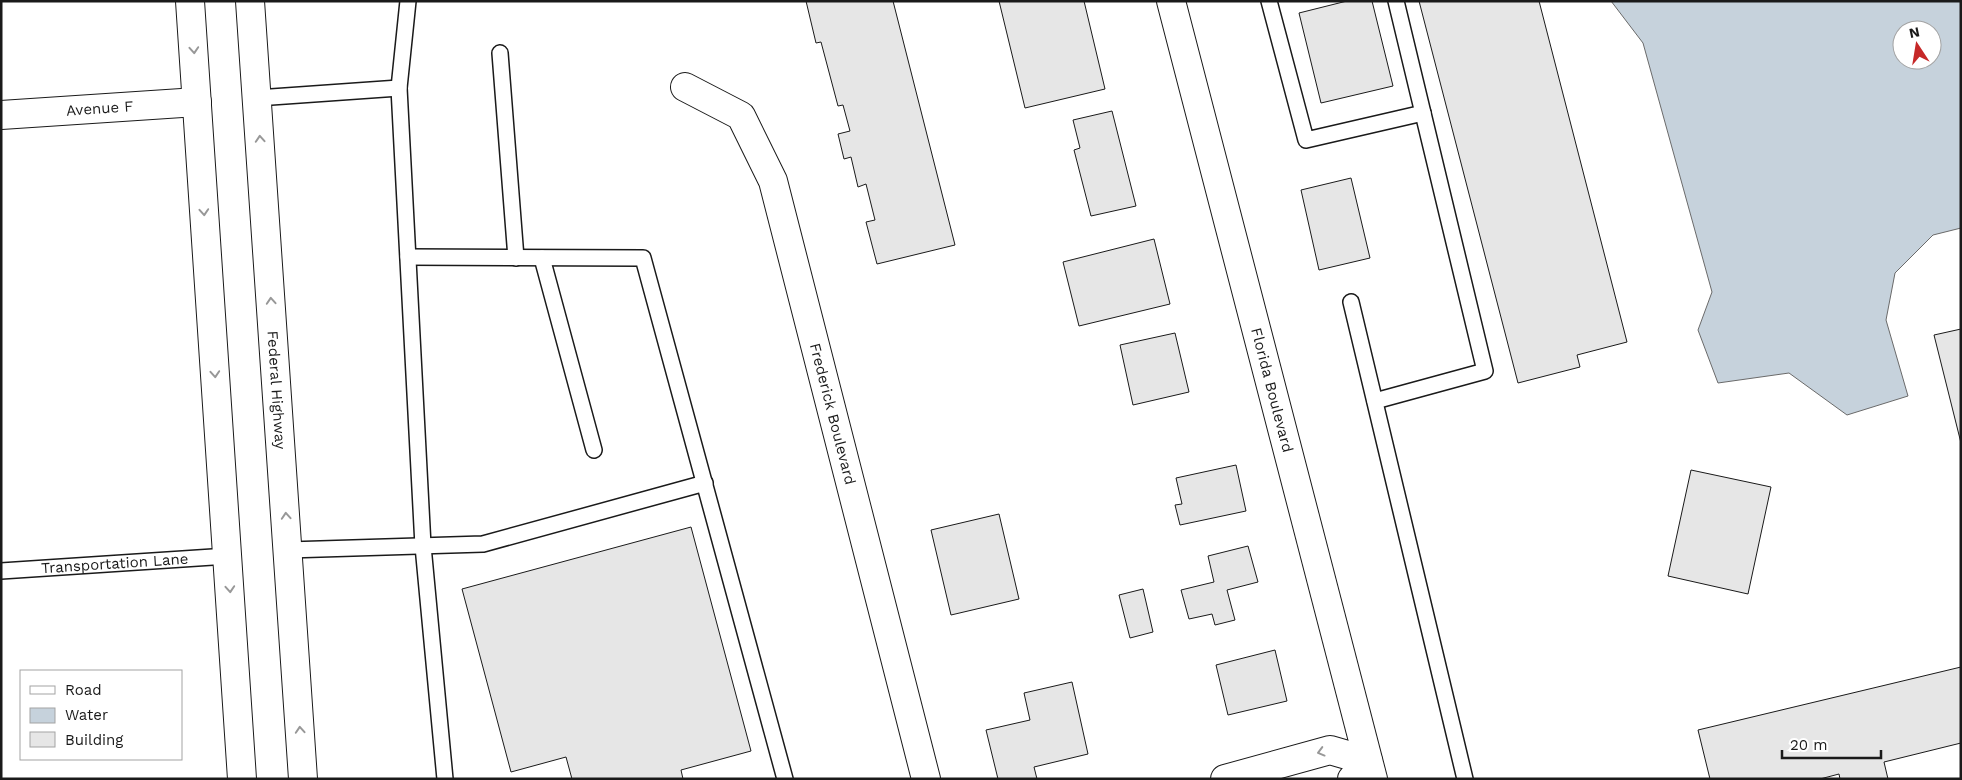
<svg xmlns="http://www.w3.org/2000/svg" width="1962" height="780" font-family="'Work Sans',sans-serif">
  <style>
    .water { fill: #c6d2dc; stroke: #6a6a6a; fill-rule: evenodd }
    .building { fill: #e6e6e6; stroke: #1a1a1a }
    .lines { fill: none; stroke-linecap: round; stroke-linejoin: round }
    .service-casing { stroke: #1a1a1a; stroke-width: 18 }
    .minor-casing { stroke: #1a1a1a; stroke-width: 30 }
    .primary-casing { stroke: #1a1a1a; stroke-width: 30 }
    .service { stroke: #fff; stroke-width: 15 }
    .minor { stroke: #fff; stroke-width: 28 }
    .primary { stroke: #fff; stroke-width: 28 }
    .oneway { stroke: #989898 }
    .labels { text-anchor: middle; stroke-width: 4; stroke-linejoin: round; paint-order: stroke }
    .street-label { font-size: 15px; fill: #1a1a1a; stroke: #fff }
  </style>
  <rect width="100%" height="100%" fill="#fff"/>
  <path class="water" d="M1611,1H1961V228L1933,235L1895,273L1886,320L1908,396L1847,415L1789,373L1718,383L1698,330L1712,292L1643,43ZM1902,30H1932V60H1902Z"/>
  <path class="building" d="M806,1H893L955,245L877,264L866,222L875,220L866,184L858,187L851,157L844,159L838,134L850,131L843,105L838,106L821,42L816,43Z
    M999,1H1084L1105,89L1025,108Z
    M1347,1H1372L1393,86L1321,103L1299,13Z
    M1419,1H1539L1627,342L1577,355L1580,367L1518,383Z
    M1112,111L1136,206L1091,216L1074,150L1080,148L1073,120Z
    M1351,178L1370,258L1319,270L1301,190Z
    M1154,239L1170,304L1079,326L1063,262Z
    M1961,329V443L1934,335Z
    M1175,333L1189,392L1133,405L1120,345Z
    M1236,465L1246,511L1180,525L1175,505L1182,504L1176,478Z
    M1691,470L1771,487L1748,594L1668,576Z
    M999,514L1019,599L951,615L931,530Z
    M691,527L751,751L681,770L683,779H572L566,757L511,772L462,589Z
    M1248,546L1258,582L1227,590L1235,620L1215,625L1212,614L1189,619L1181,590L1214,582L1208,556Z
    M1143,589L1153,632L1130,638L1119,595Z
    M1275,650L1287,701L1228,715L1216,665Z
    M1961,667V743L1884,762L1888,779H1840L1839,774L1820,779H1710L1698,730Z
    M1072,682L1088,754L1034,767L1037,779H998L986,730L1030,720L1024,693Z"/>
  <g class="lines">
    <defs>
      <g id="service">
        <path d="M408,1L399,88L423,546L445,779"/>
        <path d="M1269,1L1306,140L1423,113"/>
        <path d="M500,53L516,258"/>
        <path d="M257,98L399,88"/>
        <path d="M408,257L643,258L785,779"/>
        <path d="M542,258L594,450"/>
        <path d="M1351,302L1465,779"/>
        <path d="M1375,401L1485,371L1396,1"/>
        <path d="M288,550L483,544L705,483"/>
        <path id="s1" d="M1,571L228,556"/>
      </g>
      <g id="minor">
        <path id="s2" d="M1171,1L1373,779"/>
        <path id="s3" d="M685,87L741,116L773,181L926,779"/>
        <path id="s4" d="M1,115L197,102"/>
        <path d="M1225,779L1330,750L1368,761L1352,779"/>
      </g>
      <g id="primary">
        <path d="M190,1L242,779"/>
        <path id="s5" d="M250,1L303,779"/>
      </g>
    </defs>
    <use href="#service" class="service-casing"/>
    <use href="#minor" class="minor-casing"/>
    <use href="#primary" class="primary-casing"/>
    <use href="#service" class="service"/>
    <use href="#minor" class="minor"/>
    <use href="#primary" class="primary"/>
  </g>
  <defs><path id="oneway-chevron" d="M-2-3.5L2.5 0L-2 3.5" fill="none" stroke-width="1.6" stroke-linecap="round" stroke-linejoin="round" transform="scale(1.25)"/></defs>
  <g class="oneway">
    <use href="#oneway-chevron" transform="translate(194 50) rotate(86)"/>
    <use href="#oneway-chevron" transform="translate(260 139) rotate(-94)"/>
    <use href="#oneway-chevron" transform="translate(204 212) rotate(86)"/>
    <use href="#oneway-chevron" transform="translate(271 301) rotate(-94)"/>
    <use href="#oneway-chevron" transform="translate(215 374) rotate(86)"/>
    <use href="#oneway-chevron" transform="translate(286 516) rotate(-94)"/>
    <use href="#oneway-chevron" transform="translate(230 589) rotate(86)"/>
    <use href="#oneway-chevron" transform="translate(300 730) rotate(-94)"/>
    <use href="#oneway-chevron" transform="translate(1321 752) rotate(165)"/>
  </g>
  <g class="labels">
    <g class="street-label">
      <text dy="5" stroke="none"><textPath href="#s4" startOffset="99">Avenue F</textPath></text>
      <text dy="5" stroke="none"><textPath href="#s5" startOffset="390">Federal Highway</textPath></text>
      <text dy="5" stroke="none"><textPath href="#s2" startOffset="402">Florida Boulevard</textPath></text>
      <text dy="5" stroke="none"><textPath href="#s3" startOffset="376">Frederick Boulevard</textPath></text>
      <text dy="5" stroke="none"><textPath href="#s1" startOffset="114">Transportation Lane</textPath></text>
    </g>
  </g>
  <rect width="1962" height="780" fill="none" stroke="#1a1a1a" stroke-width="5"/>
  <rect x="20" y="670" width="162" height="90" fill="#ffffff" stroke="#a3a3a3"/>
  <rect x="30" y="686" width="25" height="8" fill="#ffffff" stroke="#a3a3a3"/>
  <text x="65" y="695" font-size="15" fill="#1a1a1a">Road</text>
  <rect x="30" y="708" width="25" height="15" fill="#c6d2dc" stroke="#a3a3a3"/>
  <text x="65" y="720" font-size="15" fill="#1a1a1a">Water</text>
  <rect x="30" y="732" width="25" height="15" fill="#e6e6e6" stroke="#a3a3a3"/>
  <text x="65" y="745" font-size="15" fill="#1a1a1a">Building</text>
  <g transform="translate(1917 45) rotate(348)"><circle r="24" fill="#ffffff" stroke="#a3a3a3"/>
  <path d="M0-4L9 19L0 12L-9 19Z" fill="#c62828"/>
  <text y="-8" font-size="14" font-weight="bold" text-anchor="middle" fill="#1a1a1a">N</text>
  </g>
  <path d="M1782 750v8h99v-8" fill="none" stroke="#1a1a1a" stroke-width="2.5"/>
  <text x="1790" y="750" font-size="15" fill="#1a1a1a" stroke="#ffffff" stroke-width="4" paint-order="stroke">20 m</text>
</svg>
